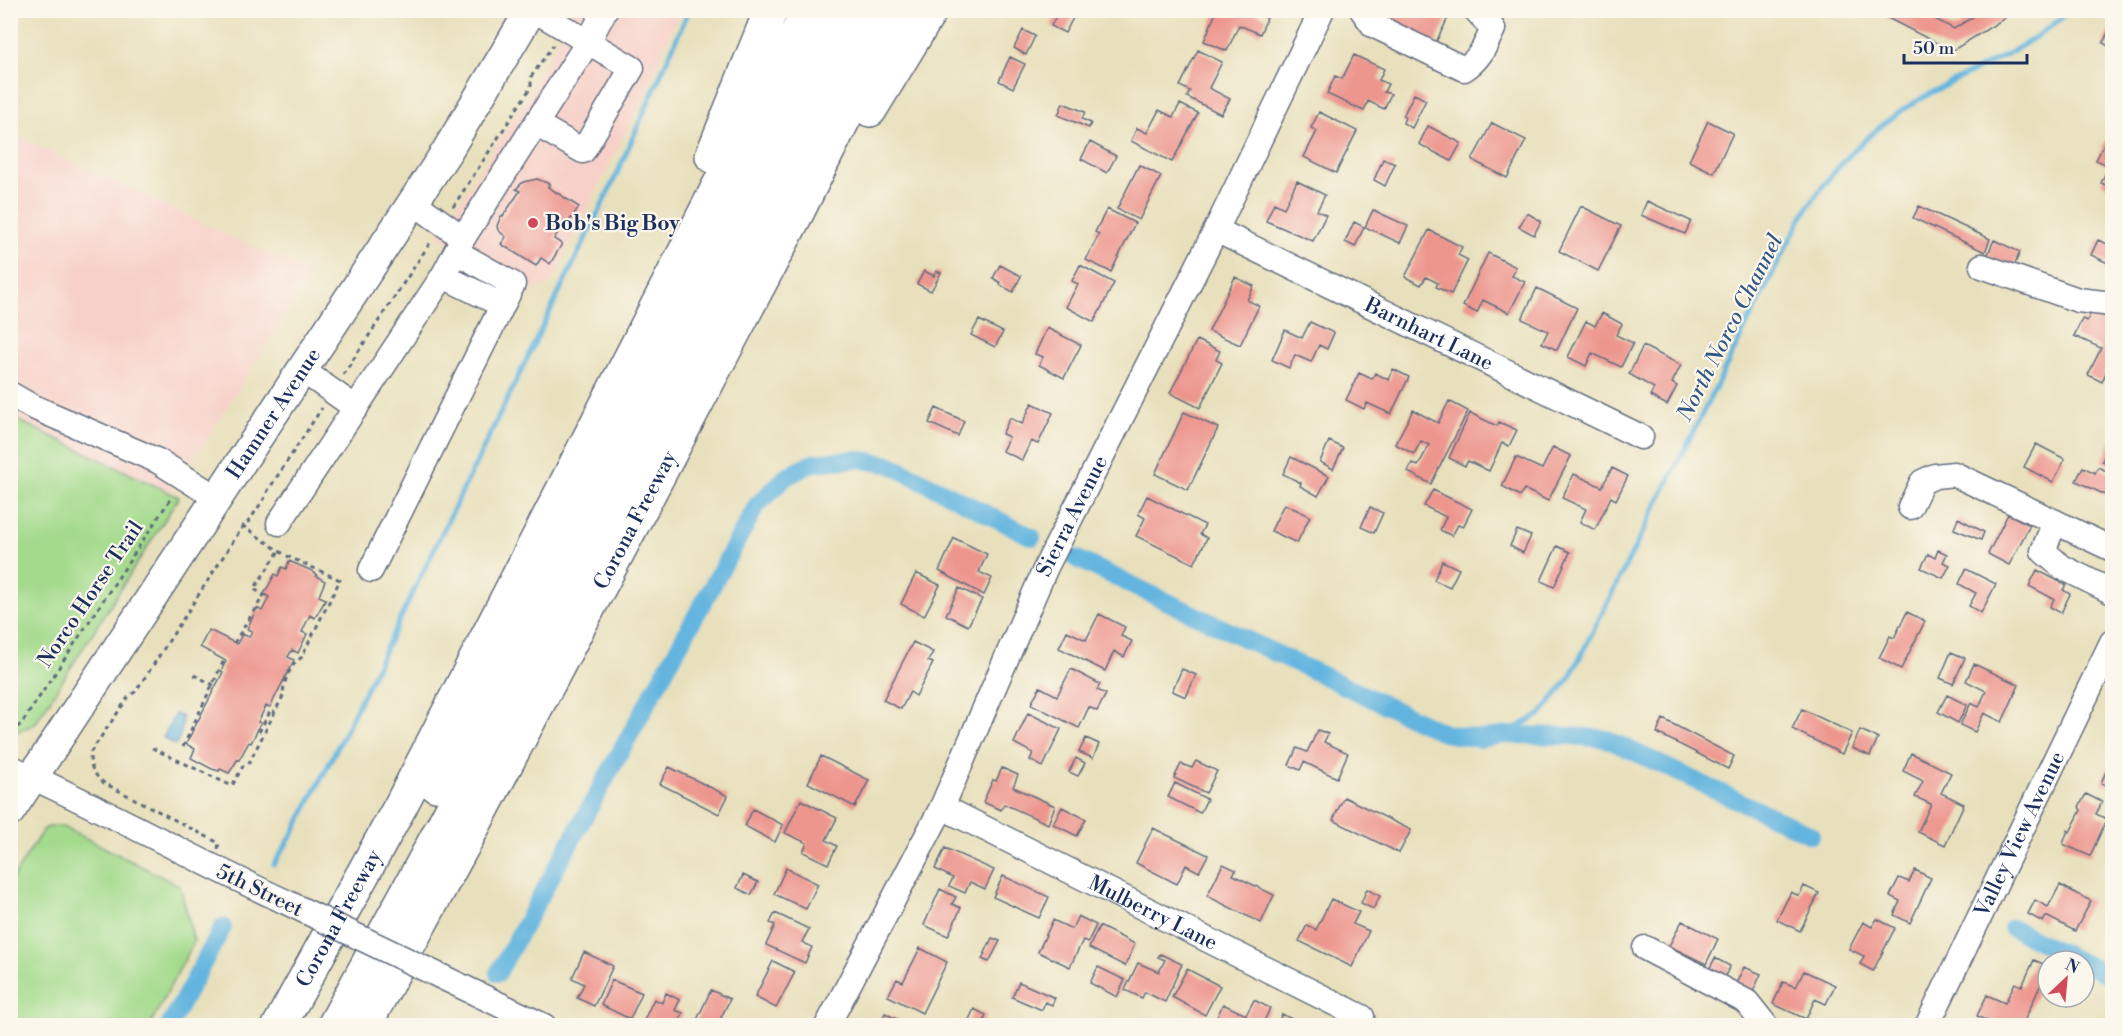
<svg xmlns="http://www.w3.org/2000/svg" width="2123" height="1036" font-family="'Libre Bodoni',serif">
  <style>
    .built { fill: #f7d1c9 }
    .green { fill: #a3da8b; stroke: #5f8474; stroke-width: 1.5 }
    .water { fill: #63b5df; stroke: #3f729e; stroke-width: 1.5 }
    .lines { fill: none; stroke-linecap: round; stroke-linejoin: round }
    .stream { stroke: #63b5df; stroke-width: 5 }
    .canal { stroke: #63b5df; stroke-width: 18 }
    .building { fill: #ed968e }
    .minor-casing { stroke: #636d7f; stroke-width: 27 }
    .major-casing { stroke: #636d7f; stroke-width: 33 }
    .highway-casing { stroke: #636d7f; stroke-width: 36 }
    .path { stroke: #636d7f; stroke-width: 3; stroke-dasharray: 4.5 4.5; stroke-linecap: butt }
    .minor { stroke: #fff; stroke-width: 24 }
    .major { stroke: #fff; stroke-width: 30 }
    .highway { stroke: #fff; stroke-width: 33 }
    .minor-bridge-casing { stroke: #636d7f; stroke-width: 27; stroke-linecap: butt }
    .minor-bridge { stroke: #fff; stroke-width: 24 }
    .poi-dot { fill: #d1495b; stroke: #fbf7ec; stroke-width: 2 }
    .labels { text-anchor: middle; stroke-width: 4.5; stroke-linejoin: round; paint-order: stroke }
    .poi-label { font-size: 21px; font-weight: bold; fill: #1b2f5e; stroke: #fbf7ec; text-anchor: start }
    .street-label { font-size: 21px; fill: #1b2f5e; stroke: #fbf7ec }
    .water-label { font-size: 22px; font-style: italic; fill: #315785; stroke: #fbf7ec }
  </style>
  <rect width="100%" height="100%" fill="#fbf7ec"/>
  <filter id="ink" filterUnits="userSpaceOnUse"><feTurbulence type="fractalNoise" baseFrequency=".0167" numOctaves="2"/><feDisplacementMap in="SourceGraphic" scale="12" xChannelSelector="R" yChannelSelector="G"/><feConvolveMatrix kernelMatrix="1 2 1 2 8 2 1 2 1" color-interpolation-filters="sRGB"/></filter>
  <filter id="wash" filterUnits="userSpaceOnUse"><feTurbulence type="fractalNoise" baseFrequency=".008" numOctaves="4" result="noise"/><feDisplacementMap in="SourceGraphic" scale="24" xChannelSelector="R" yChannelSelector="G"/><feGaussianBlur stdDeviation="1.35" result="paint"/><feColorMatrix in="noise" values="0 0 0 0 0 0 0 0 0 0 0 0 0 0 0 0 0 1.4 0 .05"/><feComposite in="paint" operator="in"/></filter>
  <g filter="url(#wash)">
    <rect width="100%" height="100%" fill="#e8e0bc"/>
    <path class="built" d="M575,11H680L638,108L550,285L504,300L446,265L452,246L437,236L535,86V81Z
      M10,133L311,274L208,437L169,493L11,417Z"/>
    <path class="green" d="M11,417L179,497L35,724L11,734Z
      M54,826L64,827L180,886L194,942L150,1025H11V881L39,836L45,828Z"/>
    <path class="water" d="M175,714L182,717C183,728 181,736 176,745L163,738Z"/>
    <g class="lines">
      <path class="stream" d="M1503,735L1541,714L1570,677L1779,261C1789,242 1799,220 1812,201C1839,162 1876,125 1917,101C1966,72 2029,50 2070,10
        M274,864L294,832L340,742L616,176L689,10"/>
      <path class="canal" d="M1075,558L1444,733L1480,739L1503,735L1572,736L1607,739L1811,835
        M2012,928L2079,961
        M2084,963L2112,977
        M498,973L757,505L786,477L813,463L858,459L891,465L1032,537
        M169,1026L223,927"/>
    </g>
    <g id="blocks">
      <path class="building" d="M1059,10L1074,16L1065,33L1051,26Z
        M1217,10H1251L1267,18L1260,34L1239,25L1227,51L1204,41Z
        M1380,10H1452L1435,44L1378,15Z
        M1872,10H1918L1954,29L1983,10H2000L2005,18L1952,51Z
        M2112,24V48L2103,43Z
        M1023,30L1035,36L1026,55L1014,48Z
        M1198,50L1222,62L1209,88L1230,99L1221,114L1187,97L1190,91L1180,86Z
        M1354,55L1384,69L1379,80L1388,84L1384,92L1391,94L1384,109L1368,101L1364,111L1327,94L1335,76L1342,79Z
        M1010,57L1025,64L1013,88L999,81Z
        M1414,94L1426,100L1412,128L1403,123L1405,117L1403,116Z
        M1063,103L1085,112L1082,119L1091,123L1089,128L1058,115Z
        M1180,104L1198,113L1172,162L1131,141L1137,128L1147,133L1159,110L1173,117Z
        M1319,112L1357,131L1336,173L1304,157L1317,131L1311,128Z
        M1708,121L1733,133L1714,173L1689,161Z
        M1492,123L1526,140L1507,178L1472,160Z
        M1428,126L1461,143L1451,161L1419,144Z
        M2109,134L2112,135V188L2101,183L2109,166L2096,160Z
        M1090,142L1116,156L1107,173L1081,159Z
        M1383,159L1395,164L1385,186L1374,180Z
        M1139,165L1161,176L1139,220L1117,209Z
        M537,179L550,184L548,187L579,207L566,226L563,224L554,239L562,244L550,264L541,258L536,266L501,244L506,237L498,230L497,226L501,216H503L520,191L516,189L523,182Z
        M1297,181L1325,195L1317,211L1326,215L1313,241L1266,221L1274,203L1284,208Z
        M1647,201L1691,221L1685,234L1641,215Z
        M1581,206L1621,226L1598,271L1559,251Z
        M1919,206L1990,239L1985,252L1913,218Z
        M1107,209L1135,223L1111,272L1086,260L1099,234L1095,232Z
        M1373,210L1408,226L1400,243L1365,227Z
        M1527,213L1541,221L1534,235L1519,227Z
        M1354,222L1364,227L1355,247L1345,242Z
        M1429,230L1462,247L1458,255L1468,260L1451,294L1436,287L1438,283L1426,277L1421,285L1405,277Z
        M1994,240L2020,252L2013,268L1987,256Z
        M2098,240L2112,246V265L2091,255Z
        M1488,253L1516,267L1512,276L1525,282L1509,313L1483,300L1477,313L1463,306Z
        M1000,265L1021,276L1013,292L1000,285L1001,283L993,278Z
        M1080,265L1114,283L1094,322L1066,307L1078,284L1072,281Z
        M924,271L934,276L936,271L941,273L931,291L917,284Z
        M1235,277L1254,286L1247,300L1259,306L1240,345L1209,331Z
        M1537,288L1577,308L1557,350L1542,343L1548,331L1522,319Z
        M2092,310L2112,320L2110,329L2112,330V359L2102,382L2088,375L2101,348L2074,336L2082,319L2087,321Z
        M1602,313L1622,324L1616,335L1633,343L1621,367L1592,353L1586,366L1568,357L1586,321L1595,326Z
        M979,320L1003,332L995,347L971,335Z
        M1310,322L1334,333L1327,349L1319,345L1311,362L1295,355L1289,368L1272,360L1285,330L1302,338Z
        M1047,328L1081,345L1064,378L1039,365L1043,357L1035,354Z
        M1197,340L1220,351L1216,360L1222,363L1200,408L1170,393Z
        M1643,346L1681,365L1672,383L1677,386L1667,405L1650,396L1654,388L1629,374Z
        M1393,369L1409,377L1391,414L1367,403L1364,409L1346,400L1359,373L1372,379L1375,373L1389,380Z
        M1449,401L1468,411L1431,484L1408,472L1412,463L1418,466L1429,445L1421,441L1414,454L1395,444L1413,410L1438,423Z
        M1032,403L1053,413L1038,444L1031,441L1022,460L1002,451L1009,437L1002,434L1010,418L1022,424Z
        M936,408L964,421L958,436L929,423Z
        M1184,412L1218,428L1188,490L1155,474Z
        M1470,413L1497,426L1499,422L1517,430L1509,446L1502,443L1489,471L1468,461L1465,466L1449,458Z
        M2112,439V466L2102,461Z
        M1329,441L1343,448L1333,469L1320,462Z
        M2036,444L2065,459L2053,482L2024,467Z
        M1553,447L1571,456L1548,501L1524,489L1520,496L1502,486L1516,457L1542,469Z
        M1291,457L1329,476L1318,496L1300,486L1301,483L1283,474Z
        M2083,467L2095,473L2098,467L2112,474V498L2076,481Z
        M1612,468L1628,476L1616,500L1611,497L1595,530L1580,522L1586,509L1562,498L1574,474L1602,487Z
        M1433,490L1472,509L1463,527L1458,525L1452,536L1440,530L1446,517L1424,506Z
        M1147,496L1205,525L1200,534L1207,538L1194,564L1136,536L1145,518L1138,514Z
        M1284,504L1310,516L1297,543L1271,531Z
        M1370,507L1383,513L1374,533L1361,527Z
        M2008,514L2030,525L2009,565L1988,554Z
        M1958,518L1984,532L1981,540L1954,529Z
        M1517,530L1531,536L1523,553L1510,546Z
        M954,538L987,554L979,572L992,578L984,595L939,571Z
        M1557,546L1570,552L1554,587L1541,581Z
        M1938,550L1947,554L1943,562L1950,565L1943,578L1921,568L1928,554L1935,558Z
        M289,561L310,570L317,575L316,576L325,581L319,596L326,599L315,618L310,615L302,632L307,634L298,653L292,650L288,657L294,660L270,707L266,706L258,722L261,723L251,743L249,742L239,760L238,759L229,773L220,769L219,771L212,769L191,758L195,749L186,744L223,672L221,671L226,661L200,647L209,630L237,644L242,634L249,637L252,631L247,629L257,608L262,611L269,597L264,594L275,574L278,576L282,567L286,569Z
        M1442,561L1459,569L1450,587L1434,580Z
        M1966,569L1996,584L1981,613L1969,606L1976,593L1959,584Z
        M2037,570L2066,585L2063,590L2070,594L2061,613L2050,607L2054,599L2029,586Z
        M916,573L940,585L924,616L901,604Z
        M959,588L982,599L968,626L946,615Z
        M1907,612L1925,621L1901,669L1879,658L1890,636L1894,638Z
        M1099,614L1125,627L1121,636L1132,641L1124,657L1114,651L1105,671L1059,648L1067,631L1086,640Z
        M913,642L933,652L928,661L933,663L916,696L910,692L901,709L883,700Z
        M1951,652L1965,658L1953,684L1940,678Z
        M1974,664L2019,685L2002,722L1984,713L1975,732L1960,725L1971,703L1979,707L1986,691L1966,681Z
        M1071,669L1100,684L1097,690L1106,694L1097,711L1089,707L1079,728L1031,704L1040,687L1057,696Z
        M1182,669L1196,675L1186,697L1172,691Z
        M1947,695L1967,705L1958,723L1938,712Z
        M1802,709L1852,733L1842,754L1792,729Z
        M1028,713L1061,729L1043,767L1030,760L1033,753L1014,743Z
        M1663,719L1734,756L1728,769L1657,733Z
        M1318,730L1328,734L1324,742L1348,753L1337,778L1304,762L1300,770L1289,765L1297,748L1307,752Z
        M1860,730L1878,738L1870,756L1852,748Z
        M1086,738L1099,744L1093,758L1079,752Z
        M1911,753L1951,773L1941,793L1964,804L1945,845L1918,832L1931,804L1915,797L1923,781L1903,771Z
        M821,756L869,780L855,807L808,783Z
        M1076,758L1085,763L1078,776L1069,772Z
        M1196,761L1217,771L1206,793L1174,778L1181,764L1192,768Z
        M2110,763L2112,764V788L2101,783Z
        M669,767L728,796L719,814L660,784Z
        M1002,768L1018,775L1013,787L1055,806L1048,824L1004,804L1001,810L983,802L993,780L996,781Z
        M1175,783L1207,799L1200,813L1168,797Z
        M2086,794L2102,802L2096,814L2107,819L2090,856L2063,844L2068,830L2070,832L2081,810L2079,807Z
        M1344,797L1411,830L1399,853L1333,820Z
        M801,800L837,818L826,840L837,846L828,864L803,852L807,843L785,833Z
        M1062,807L1086,819L1077,836L1053,824Z
        M753,809L783,825L775,842L745,826Z
        M1153,828L1208,855L1199,872L1186,865L1177,884L1136,863Z
        M945,848L994,870L985,889L970,882L965,893L949,886L953,878L935,869Z
        M1223,864L1236,870L1233,875L1274,895L1261,923L1207,896Z
        M786,868L818,884L806,909L774,894Z
        M1915,870L1931,878L1910,923L1894,915L1900,901L1890,896L1899,878L1909,882Z
        M743,875L758,882L751,895L737,888Z
        M1003,876L1049,897L1039,918L993,897Z
        M2060,885L2091,901L2075,931L2046,916L2043,922L2028,914L2035,900L2048,907Z
        M1804,886L1819,893L1800,931L1777,920L1791,892L1799,896Z
        M940,889L956,897L952,904L961,908L948,936L924,925Z
        M1367,889L1380,896L1373,909L1361,903Z
        M1331,899L1359,912L1353,924L1369,931L1352,967L1299,941L1307,925L1316,930Z
        M775,913L809,929L802,942L812,947L805,963L766,945L775,925L770,923Z
        M1078,916L1096,925L1088,942L1083,940L1070,967L1038,952L1053,920L1072,929Z
        M1877,919L1895,928L1873,971L1860,964L1864,956L1849,949L1863,922L1872,927Z
        M1682,921L1718,939L1706,964L1669,946Z
        M1099,926L1135,944L1125,966L1089,948Z
        M992,938L1000,941L989,962L982,959Z
        M920,948L947,962L922,1013L888,996L897,979L903,982Z
        M584,952L613,966L594,1006L577,998L584,984L572,978Z
        M1160,954L1182,964L1165,1002L1145,992L1142,998L1125,990L1138,963L1159,972L1165,960L1158,957Z
        M1715,958L1730,966L1722,982L1707,974Z
        M2034,960L2048,966V987L2047,989L2040,986L2022,1026H1997L1977,1016L1987,995L2005,1003L2015,983L2022,986Z
        M773,961L795,972L776,1008L755,997Z
        M1098,967L1125,980L1117,997L1090,983Z
        M1744,967L1761,974L1752,994L1735,986Z
        M1187,969L1220,986L1205,1015L1172,997Z
        M1804,971L1835,985L1826,1004L1815,999L1806,1019L1773,1004L1783,982L1796,987Z
        M612,980L642,993L630,1019L601,1005Z
        M1019,982L1055,998L1052,1005L1045,1002L1042,1010L1012,997Z
        M711,990L730,999L717,1026H694Z
        M666,993L680,1000L675,1010L683,1013L677,1026L642,1024L654,999L662,1003Z
        M1254,1000L1270,1008L1262,1026H1213L1223,1004L1246,1015Z
        M974,1009L986,1015L982,1026H966Z
        M885,1013L909,1026H879Z
        M1282,1014L1305,1026H1276Z"/>
    </g>
  </g>
  <g filter="url(#ink)">
    <use href="#blocks" fill-opacity="0" stroke="#636d7f" stroke-width="1.5"/>
    <g class="lines">
      <defs>
        <g id="minor">
          <path d="M534,10L632,68L583,151L536,124"/>
          <path d="M1362,10L1373,25L1464,69C1480,59 1485,46 1493,29L1476,10"/>
          <path d="M413,202L463,238L588,42L605,10"/>
          <path id="s1" d="M1216,230L1641,437"/>
          <path d="M1982,266L2078,300L2112,304"/>
          <path d="M443,276L502,305"/>
          <path d="M302,370L356,408"/>
          <path d="M10,394L31,406L158,461L217,498"/>
          <path d="M1910,507L1922,482L1935,476L1954,474L2112,549"/>
          <path d="M2055,522L2043,551L2062,567L2112,592"/>
          <path d="M279,523L443,276L463,238"/>
          <path d="M371,570L513,284L456,252"/>
          <path d="M10,767C104,809 193,859 286,902"/>
          <path id="s2" d="M942,807L1362,1017"/>
          <path d="M1645,948L1747,1002L1766,1026"/>
          <path d="M442,977L544,1026"/>
          <path id="s3" d="M827,1026L942,807L1046,567L1216,230L1322,10"/>
          <path id="s4" d="M1927,1026L2112,642"/>
        </g>
        <g id="major">
          <path id="s5" d="M10,811L447,151L531,10"/>
        </g>
        <g id="highway">
          <path d="M870,110L931,10"/>
          <path d="M712,156L771,10"/>
          <path d="M436,785L616,448L834,10"/>
          <path id="s6" d="M279,1026L401,805L809,10"/>
          <path d="M334,1026L421,867L761,229L869,10"/>
          <path id="s7" d="M364,1026L466,840L799,209L898,10"/>
        </g>
      </defs>
      <use href="#minor" class="minor-casing"/>
      <use href="#major" class="major-casing"/>
      <use href="#highway" class="highway-casing"/>
      <path class="path" d="M453,207L531,87V77L553,45
        M343,375L432,240
        M234,643L264,595L254,589L279,551
        M194,675L214,685
        M10,731L12,732L22,723L171,498
        M259,732L271,710L275,712
        M183,747L224,660
        M152,748L232,786L243,766L249,763L283,696C283,683 290,664 301,658L340,580L285,555L243,526
        M218,849L219,843L104,783C93,774 90,767 90,753L129,696L135,692L150,670L243,526L249,521L266,496L267,492L322,408"/>
      <use href="#minor" class="minor"/>
      <use href="#major" class="major"/>
      <use href="#highway" class="highway"/>
      <defs>
        <path id="minor-bridge" d="M286,902L442,977"/>
      </defs>
      <use href="#minor-bridge" class="minor-bridge-casing"/>
      <use href="#minor-bridge" class="minor-bridge"/>
    </g>
  </g>
  <circle class="poi-dot" cx="533" cy="223" r="6"/>
  <g class="labels">
    <g class="poi-label">
      <text x="545" y="230">Bob's Big Boy</text>
    </g>
    <g class="street-label">
      <text dy="7" stroke="none"><textPath href="#s1" startOffset="237">Barnhart Lane</textPath></text>
      <text dy="7" stroke="none"><textPath href="#s5" startOffset="477">Hamner Avenue</textPath></text>
      <text dy="7" stroke="none"><textPath href="#s3" startOffset="566">Sierra Avenue</textPath></text>
      <text dy="7" stroke="none"><textPath href="#s7" startOffset="574">Corona Freeway</textPath></text>
      <text transform="translate(90 594) rotate(-56)" y="7">Norco Horse Trail</text>
      <text dy="7" stroke="none"><textPath href="#s4" startOffset="213">Valley View Avenue</textPath></text>
      <text transform="translate(260 890) rotate(26)" y="7">5th Street</text>
      <text dy="7" stroke="none"><textPath href="#s2" startOffset="236">Mulberry Lane</textPath></text>
      <text dy="7" stroke="none"><textPath href="#s6" startOffset="123">Corona Freeway</textPath></text>
    </g>
    <g class="water-label">
      <text transform="translate(1729 327) rotate(-63)" y="8">North Norco Channel</text>
    </g>
  </g>
  <rect width="2123" height="1036" fill="none" stroke="#fbf7ec" stroke-width="36"/>
  <g transform="translate(2066 979) rotate(26)"><circle r="28" fill="#fbf7ec" stroke="#a1a7b3" stroke-width="1.5"/>
  <path d="M0-4.5L10 22L0 15L-10 22Z" fill="#d1495b"/>
  <text y="-9" font-size="16" font-weight="bold" text-anchor="middle" fill="#1b2f5e">N</text>
  </g>
  <path d="M1904 54v9h123v-9" fill="none" stroke="#1b2f5e" stroke-width="3"/>
  <text x="1913" y="54" font-size="18" fill="#1b2f5e" stroke="#fbf7ec" stroke-width="4.5" paint-order="stroke">50 m</text>
</svg>
